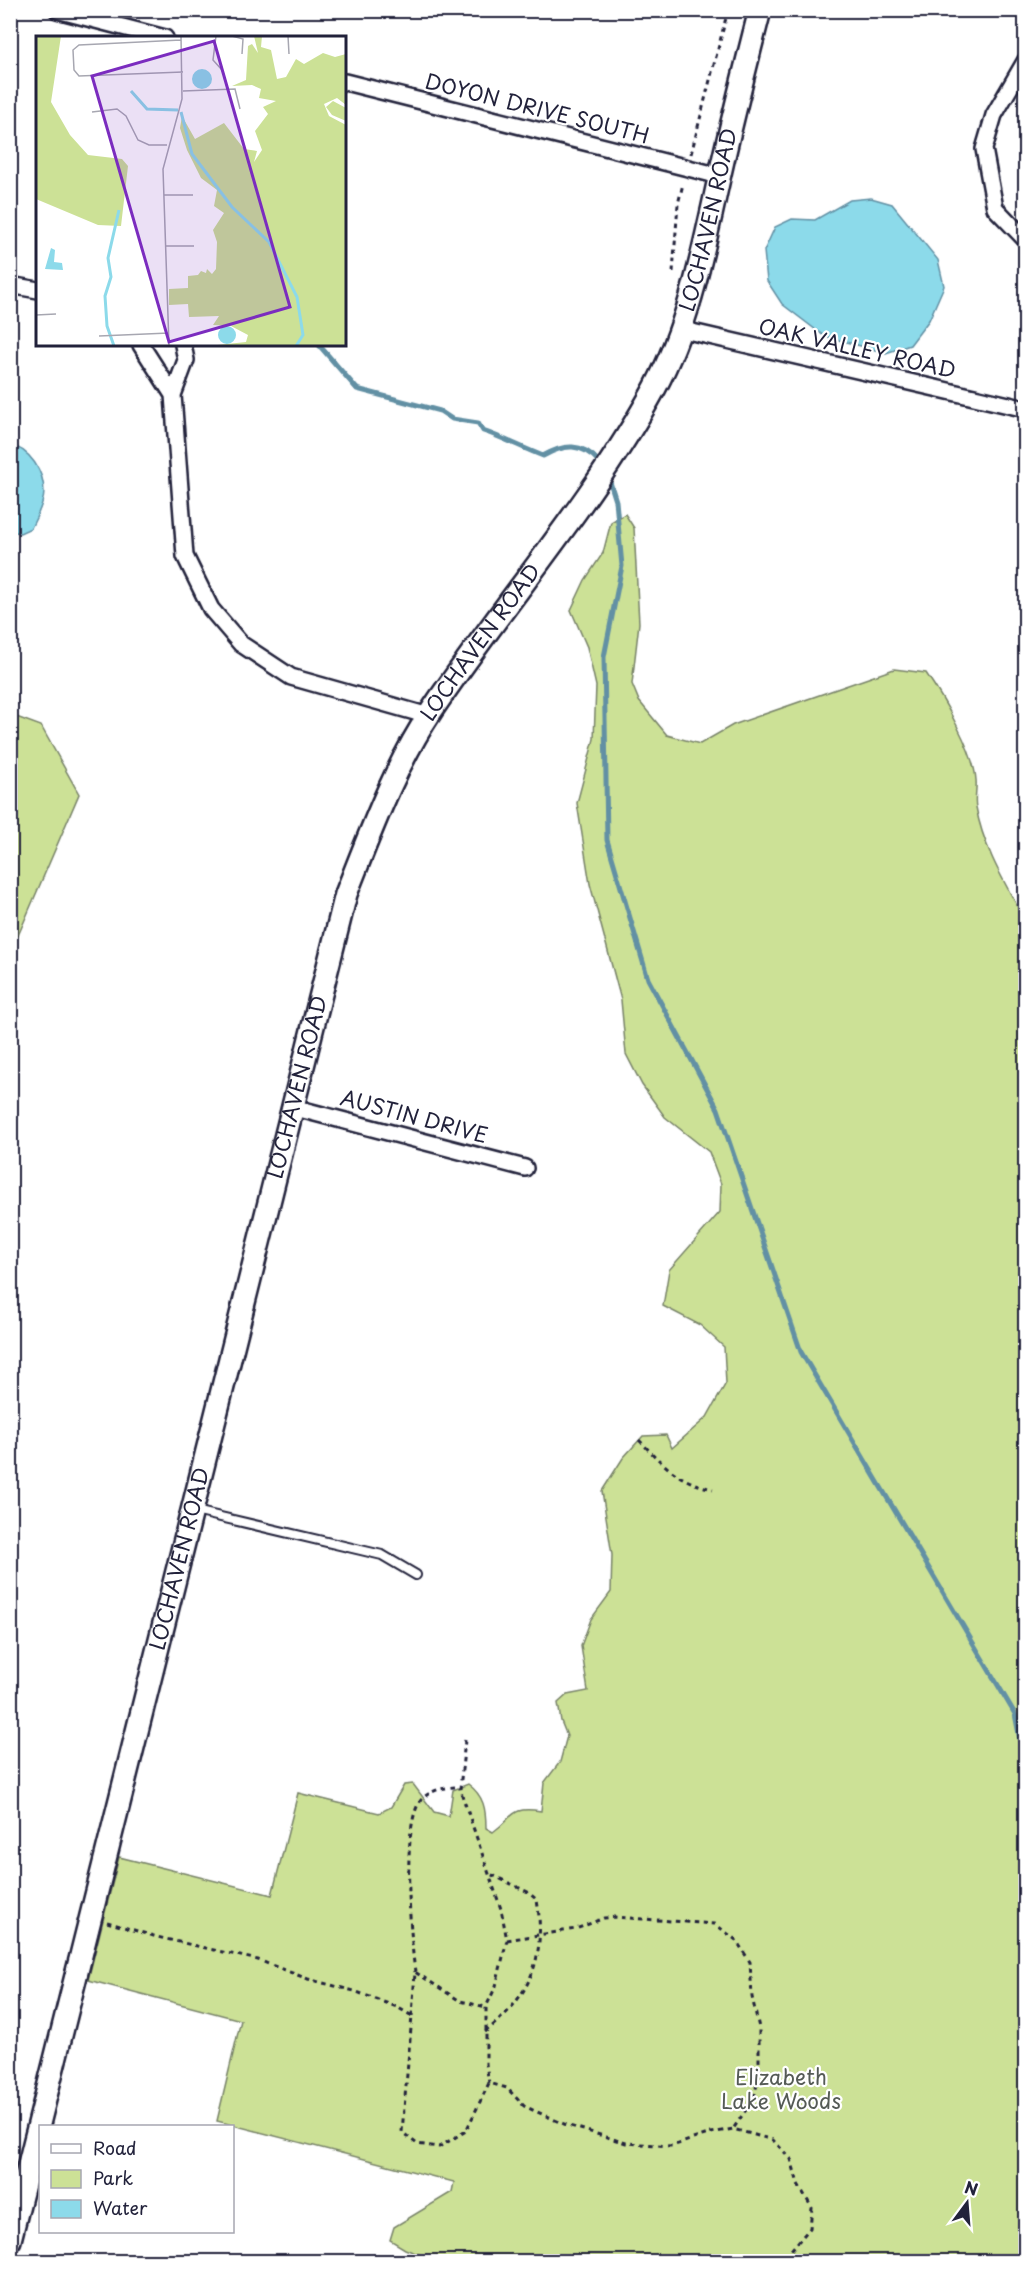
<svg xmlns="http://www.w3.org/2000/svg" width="1036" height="2272" font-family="'Playpen Sans',sans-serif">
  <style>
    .green { fill: #cce196; stroke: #778268; stroke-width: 1.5 }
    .water { fill: #8cdaea; stroke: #6290a4; stroke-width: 1.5 }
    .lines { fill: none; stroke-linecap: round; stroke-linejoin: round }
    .stream { stroke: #6290a4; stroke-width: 5 }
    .lane-casing { stroke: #22223b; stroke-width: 12 }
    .street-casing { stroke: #22223b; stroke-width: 20 }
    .secondary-casing { stroke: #22223b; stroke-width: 26 }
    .path { stroke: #22223b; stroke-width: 3; stroke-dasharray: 4.5 4.5; stroke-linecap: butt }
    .lane { stroke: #fff; stroke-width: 8 }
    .street { stroke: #fff; stroke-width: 15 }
    .secondary { stroke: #fff; stroke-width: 21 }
    .labels { text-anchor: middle; stroke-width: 4.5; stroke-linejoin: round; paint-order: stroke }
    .street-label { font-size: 21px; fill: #22223b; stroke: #fff }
    .park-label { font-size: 21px; fill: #555b56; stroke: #fff }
    .inset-river { fill: none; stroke: #8cdaea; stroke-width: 3 }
    .inset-road { fill: none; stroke: #a7a7b1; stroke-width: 1.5 }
    .view { fill: #7b2cbf; fill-opacity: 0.15; stroke: #7b2cbf; stroke-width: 3 }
    .inset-edge { fill: none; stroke: #22223b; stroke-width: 3 }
  </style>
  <rect width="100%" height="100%" fill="#fff"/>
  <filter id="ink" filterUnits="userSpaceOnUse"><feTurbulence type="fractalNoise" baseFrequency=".0167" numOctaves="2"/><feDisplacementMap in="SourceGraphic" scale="12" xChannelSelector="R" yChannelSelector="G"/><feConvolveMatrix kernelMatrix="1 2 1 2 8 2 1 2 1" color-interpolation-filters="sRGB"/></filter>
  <g filter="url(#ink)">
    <path class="green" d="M625,514L634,528L639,623L632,684L639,701L667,735L700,744L733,725L894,669L926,673C943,698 974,751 976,780C977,789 974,799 976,807C983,848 1006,885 1025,920V2261H436L405,2249L390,2240L394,2227L452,2192L454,2182L217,2121L241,2020L88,1980L119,1857L272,1895L298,1793L379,1813L391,1807L404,1785L413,1784L434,1812L449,1816L453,1790L468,1784C484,1796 486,1809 486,1828L493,1832C515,1816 510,1806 541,1811L544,1783L560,1762L567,1736L561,1721L558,1703L567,1695L588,1691L581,1646L591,1619L611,1592L612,1555L602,1491L623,1458L643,1436L666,1435L672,1448L707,1417L726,1383L724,1347L700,1325L663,1306L669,1270L720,1212L721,1184L709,1152L665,1117L642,1085L626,1054L621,1000L590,884L577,803L594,739L596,686L587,647L571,610L585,580L603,553L611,522Z
      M11,715L41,726L79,794L11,952Z"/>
    <path class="water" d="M871,198L892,204L938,260L944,286L929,320L910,345L886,353L824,336L782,304L767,281L764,251L775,227L792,219L815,220L850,200Z
      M10,445C30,449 44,472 44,492C44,504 36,518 31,528L20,533L11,531Z"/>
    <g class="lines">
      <path class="stream" d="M319,345L357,389L440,411L452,419L478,423L483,431C504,438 522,448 543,456C564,444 582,442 599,462
        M610,482L616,501L622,566L604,657L607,840L648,979L718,1109L801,1352L1015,1714L1026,1770"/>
      <defs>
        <path id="lane" d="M195,1511L382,1555L416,1575"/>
        <path id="street" d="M57,10L165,38
          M1026,60L994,115L984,149L995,208L1026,240
          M345,82L720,176
          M10,285L38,290
          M679,329L1026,409
          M141,345L173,395L185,556L211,609L241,644L291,677L429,716
          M173,395L186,360L183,345
          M292,1107L525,1168"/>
        <g id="secondary">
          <path id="s1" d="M10,2240L346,894C371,831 394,767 432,710C505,601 592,503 655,388C690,323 704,246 720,174C732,120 746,65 760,10"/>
        </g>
      </defs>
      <use href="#lane" class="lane-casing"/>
      <use href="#street" class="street-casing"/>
      <use href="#secondary" class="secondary-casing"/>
      <path class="path" d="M691,154L728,10
        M673,272L678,204L683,184
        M639,1440C663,1465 679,1482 713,1489
        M465,1740L460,1789L501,1909L507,1940L496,1986L486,2007V2064L489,2083
        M107,1922L157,1937L258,1960L308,1979L354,1991L397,2007L412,2016L402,2132L417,2144L439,2147L466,2131L489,2083L507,2088L524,2106L564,2124L626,2143L672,2146L711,2133L733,2129L773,2140L791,2159L798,2184L812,2208L810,2228L791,2250L790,2262
        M507,1940L576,1929L604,1918L614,1917L715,1924L736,1940L750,1962L752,1997L759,2028V2074L754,2098L733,2129
        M415,1972C411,1941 400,1821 422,1799C432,1789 446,1787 460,1787
        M412,2016L415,1972L460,2001L486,2007
        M485,2032C531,1996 546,1958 537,1900L528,1892L488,1873"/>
      <use href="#lane" class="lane"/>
      <use href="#street" class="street"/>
      <use href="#secondary" class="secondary"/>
    </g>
  </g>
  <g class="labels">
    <g class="street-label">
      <text transform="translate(537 109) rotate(14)" y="7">DOYON DRIVE SOUTH</text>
      <text dy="7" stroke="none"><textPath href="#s1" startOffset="2160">LOCHAVEN ROAD</textPath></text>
      <text transform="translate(857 349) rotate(13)" y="7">OAK VALLEY ROAD</text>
      <text dy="7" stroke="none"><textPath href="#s1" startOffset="1674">LOCHAVEN ROAD</textPath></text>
      <text dy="7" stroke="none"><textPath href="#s1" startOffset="1188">LOCHAVEN ROAD</textPath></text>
      <text transform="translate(414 1117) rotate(15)" y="7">AUSTIN DRIVE</text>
      <text dy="7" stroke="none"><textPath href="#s1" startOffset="702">LOCHAVEN ROAD</textPath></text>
    </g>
    <g class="park-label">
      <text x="781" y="2085">Elizabeth<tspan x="781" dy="24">Lake Woods</tspan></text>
    </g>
  </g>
  <g transform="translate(36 36)">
    <rect width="310" height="310" fill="#fff"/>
    <path d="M0,0H25L15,66L34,99L52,119L86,123L92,130L85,190L62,189L0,163ZM218,0H226L225,11L235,14L241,43L250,41L260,23L268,28L287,17L299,21L310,18V69L301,62L288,68L293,80L310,89V310H172L210,306L212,299L195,290L177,289L183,280L153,281L152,268L133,269V253L152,252V240L162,239L165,235L170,237L171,233L176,238L180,233L181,206L177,194L188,177L178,170L181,154L165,142L151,114L144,92L146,80L159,103L188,87L208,113L221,115L218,126L226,114L219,95L232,78L227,71L240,65L223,62L225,53L216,49L196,50L210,44L212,10L216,8L222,17ZM297,65L310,72V85L296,79L290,71Z" fill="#cce196"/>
    <path d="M156 43a10 10 0 1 1 20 0a10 10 0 1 1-20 0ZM15,212L19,214L18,226L26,227L27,234L9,233ZM182 299a9 9 0 1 1 18 0a9 9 0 1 1-18 0Z" fill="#8cdaea"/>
    <path class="inset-river" d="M95,55L111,73L142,74M145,76L156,118L196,171L233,206L261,261L267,299L260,310M78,310L71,290L69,260L75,241L72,222L83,174"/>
    <path class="inset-road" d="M180,0L177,24L186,34M196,0L207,3L206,18M252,0L253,18M145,4L43,9L37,14L38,34L43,40L147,36M147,55L199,53L204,73M56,76L81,73L90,80L102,104L113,109H131M128,159H157M130,210H158M0,279L20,278M63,300L133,297M133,310L127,133L146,63L145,0"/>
    <path class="view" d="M178,5L254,271L133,306L56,40Z"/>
    <rect width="310" height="310" class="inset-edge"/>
  </g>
  <rect width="1036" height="2272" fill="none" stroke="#fff" stroke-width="36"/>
  <rect x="18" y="18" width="1000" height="2236" fill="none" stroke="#22223b" stroke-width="2" filter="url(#ink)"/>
  <rect x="39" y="2125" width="195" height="108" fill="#ffffff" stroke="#a7a7b1" stroke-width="1.5"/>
  <rect x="51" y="2144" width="30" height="9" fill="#ffffff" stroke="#a7a7b1" stroke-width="1.5"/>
  <text x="93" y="2155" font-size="18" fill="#22223b">Road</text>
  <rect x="51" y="2170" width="30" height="18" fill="#cce196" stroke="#a7a7b1" stroke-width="1.5"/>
  <text x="93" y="2185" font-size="18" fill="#22223b">Park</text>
  <rect x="51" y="2200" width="30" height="18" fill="#8cdaea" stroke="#a7a7b1" stroke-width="1.5"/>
  <text x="93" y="2215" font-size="18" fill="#22223b">Water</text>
  <g transform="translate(967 2203) rotate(16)" stroke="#ffffff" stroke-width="4.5" paint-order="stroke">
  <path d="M0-4.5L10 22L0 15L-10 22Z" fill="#22223b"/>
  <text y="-9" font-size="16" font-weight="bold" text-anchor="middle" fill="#22223b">N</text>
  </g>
</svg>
